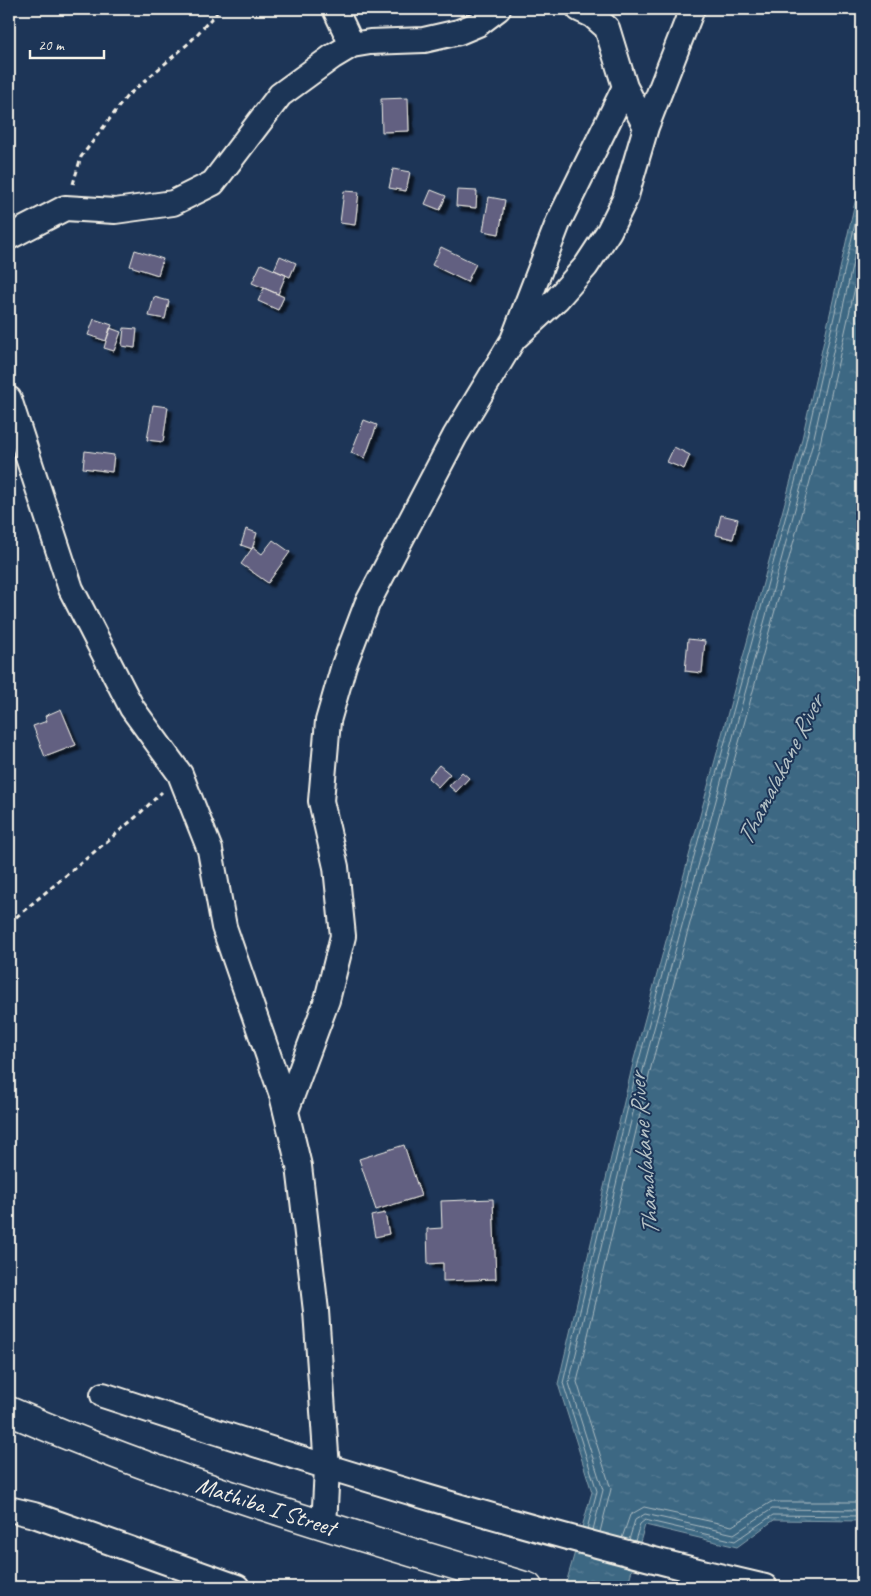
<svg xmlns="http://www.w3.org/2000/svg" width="871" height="1596" font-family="Caveat,sans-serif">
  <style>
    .water { fill: url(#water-ripples); stroke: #869fab }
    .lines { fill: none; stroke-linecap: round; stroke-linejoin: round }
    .shore { stroke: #abbac0; stroke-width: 1 }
    .building { fill: #626081; stroke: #f4f1e8; filter: url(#shadow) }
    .street-casing { stroke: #f4f1e8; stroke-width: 28 }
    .secondary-casing { stroke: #f4f1e8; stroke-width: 31 }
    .path { stroke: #f4f1e8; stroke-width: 3; stroke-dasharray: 5 4; stroke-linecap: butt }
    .street { stroke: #1d3557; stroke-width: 24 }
    .secondary { stroke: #1d3557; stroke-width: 28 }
    .labels { text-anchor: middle; stroke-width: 4; stroke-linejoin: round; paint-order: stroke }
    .street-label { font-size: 24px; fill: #f4f1e8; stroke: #1d3557 }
    .water-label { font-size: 25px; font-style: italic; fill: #b4c1c5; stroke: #1d3557 }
  </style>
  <defs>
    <pattern id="water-ripples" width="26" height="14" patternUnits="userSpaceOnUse" patternTransform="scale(1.25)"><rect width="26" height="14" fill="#3d6883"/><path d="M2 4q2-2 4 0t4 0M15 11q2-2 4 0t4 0" fill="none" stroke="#5a7e95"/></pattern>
    <filter id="shadow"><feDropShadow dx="4.5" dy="4.5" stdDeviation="1" flood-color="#0009"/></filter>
  </defs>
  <rect width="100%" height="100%" fill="#1d3557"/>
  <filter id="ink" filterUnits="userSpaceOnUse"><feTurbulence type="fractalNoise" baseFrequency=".02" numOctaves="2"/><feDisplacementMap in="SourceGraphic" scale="10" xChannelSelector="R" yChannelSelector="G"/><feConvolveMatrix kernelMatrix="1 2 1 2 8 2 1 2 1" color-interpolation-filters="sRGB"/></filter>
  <g filter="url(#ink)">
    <path class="water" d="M862,171V1521L774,1520L737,1547L645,1525L627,1587H565L592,1492L558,1384L634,1059L801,443Z"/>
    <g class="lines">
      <path class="shore" d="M587,1529L597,1491L563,1383L639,1060L805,445L862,193
        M593,1530L603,1490L569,1383L645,1062L812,446L862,222
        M600,1532L611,1489L577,1382L652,1063L819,448L862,256
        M622,1538L630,1515L644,1507L732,1526L771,1502H862
        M629,1540L635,1520L645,1514L734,1534L772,1509L862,1510
        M635,1541L640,1524L645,1520L735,1541L773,1515L862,1516"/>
    </g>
    <path class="building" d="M408,98L409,131L382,132L381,99Z
      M393,169L410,172L406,191L389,188Z
      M431,190L446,196L440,210L425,204Z
      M457,190L477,191L476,208L456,206Z
      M344,191L359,192L355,225L340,223Z
      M489,197L505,200L499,234L483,231Z
      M441,247L476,264L467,282L432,265Z
      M135,250L163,259L158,275L130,266Z
      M280,256L296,263L290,277L274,270Z
      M261,264L286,275L278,294L252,283Z
      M264,288L284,297L278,310L258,301Z
      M154,297L169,301L165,319L149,316Z
      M94,319L112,325L106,341L88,335Z
      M110,328L121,332L114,351L104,348Z
      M124,328L137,329L135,348L122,346Z
      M153,405L168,407L163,442L147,440Z
      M364,420L377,425L365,458L351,453Z
      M674,447L690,455L684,469L667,462Z
      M85,451L114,455L112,472L83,468Z
      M721,515L738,519L733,539L716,535Z
      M246,529L257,533L252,549L241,545Z
      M273,540L290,552L268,583L241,564L253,547L262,554Z
      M688,639L705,641L702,673L685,671Z
      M61,709L76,745L45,757L33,726L47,721L45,716Z
      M439,765L450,774L438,787L428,778Z
      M462,772L469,778L456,792L449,786Z
      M404,1145L421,1196L376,1210L359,1159Z
      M493,1199L496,1279L443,1281V1263L428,1264L427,1229L442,1228L441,1201Z
      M385,1213L389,1234L375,1237L371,1216Z"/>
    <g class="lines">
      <defs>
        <path id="street" d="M335,9L352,45
          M579,9L592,15L607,28L625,87L646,127
          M9,237L65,208L115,211L173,203L213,183L280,95L332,57L352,45L370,42L424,40L459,32L478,24L498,9
          M517,336L557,299L586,266L609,231L625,199L646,127L692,9
          M9,399L71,589L132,708L180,774L210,850L224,927L282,1095L299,1166L316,1311L327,1468L324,1526
          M286,1111L327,1000L343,936L336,867L321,801L328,721L344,665L367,604L455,436L513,340L558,223L625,87
          M103,1395C322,1467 540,1535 765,1587
          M9,1509L34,1515L237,1587"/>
        <path id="secondary" d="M9,1411C177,1484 353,1535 528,1587"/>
      </defs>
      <use href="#street" class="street-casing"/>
      <use href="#secondary" class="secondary-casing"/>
      <path class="path" d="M73,184L81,157L127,96L189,43L220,9
        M9,923L136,817L162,792"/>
      <use href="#street" class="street"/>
      <use href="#secondary" class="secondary"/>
    </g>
  </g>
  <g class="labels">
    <g class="street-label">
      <text transform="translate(266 1506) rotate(18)" y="8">Mathiba I Street</text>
    </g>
    <g class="water-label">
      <text transform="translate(779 770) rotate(-63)" y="9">Thamalakane River</text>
      <text transform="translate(643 1155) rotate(-95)" y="9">Thamalakane River</text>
    </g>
  </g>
  <rect width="871" height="1596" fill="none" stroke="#1d3557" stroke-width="30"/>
  <rect x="15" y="15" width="841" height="1566" fill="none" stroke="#f4f1e8" stroke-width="2" filter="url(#ink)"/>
  <path d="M30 50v8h74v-8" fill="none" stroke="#f4f1e8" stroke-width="2.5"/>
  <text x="38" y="50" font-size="15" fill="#f4f1e8" stroke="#1d3557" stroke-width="4" paint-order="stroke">20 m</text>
</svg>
